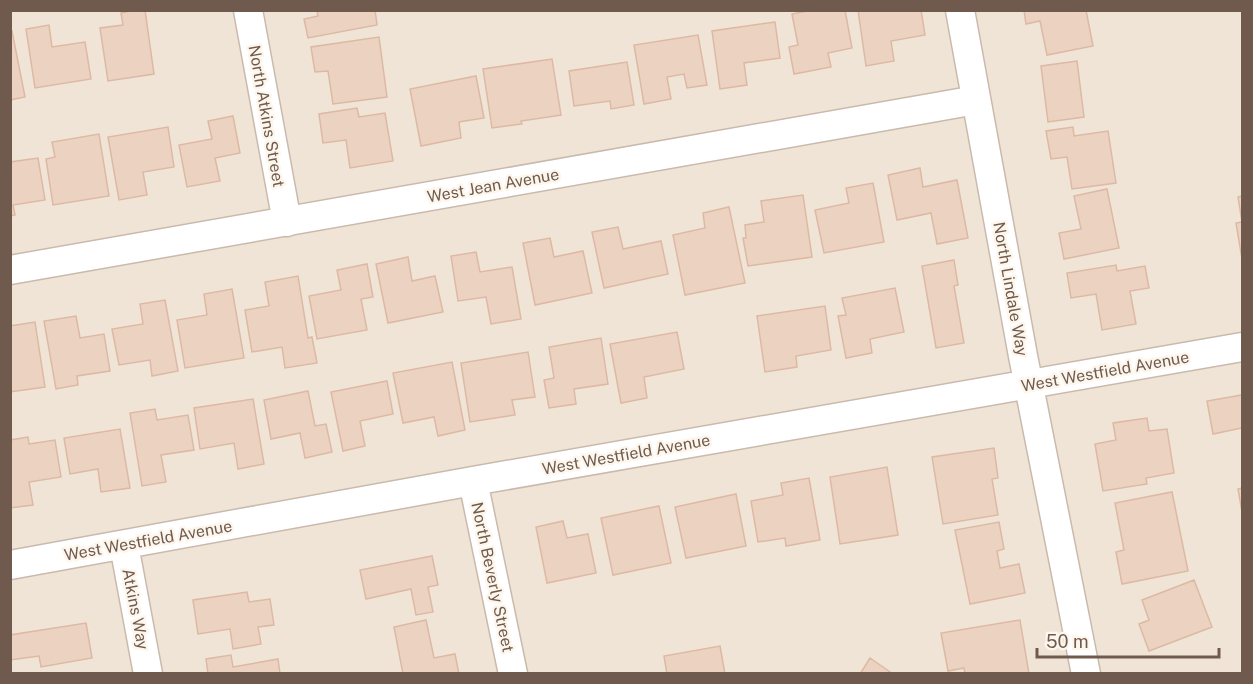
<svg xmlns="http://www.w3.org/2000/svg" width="1253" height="684" font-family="'Public Sans',sans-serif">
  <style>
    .residential { fill: #f0e4d6 }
    .building { fill: #ecd2c1; stroke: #ddb9a3; stroke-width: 1.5 }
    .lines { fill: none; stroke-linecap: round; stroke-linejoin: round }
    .minor-casing { stroke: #cabaae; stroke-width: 31 }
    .minor { stroke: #fff; stroke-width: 28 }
    .labels { text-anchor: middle; stroke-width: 5; stroke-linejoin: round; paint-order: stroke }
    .street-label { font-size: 16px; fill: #705a4e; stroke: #fdf6ec }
  </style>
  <rect width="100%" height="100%" fill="#faf2e7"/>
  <path class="residential" d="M11,11H1242V673H11Z"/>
  <path class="building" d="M135,10H145L154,74L108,81L100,28L123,25L121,13Z
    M317,10H375L377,25L308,38L304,19L318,16Z
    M812,10H845L852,48L828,53L831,67L794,74L789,47L798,45L792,14Z
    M858,10H921L925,35L891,41L894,61L866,66Z
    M1024,10H1086L1093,46L1047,55L1040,21L1026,24Z
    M775,22L780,58L744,63L747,85L720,89L712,31Z
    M49,25L52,47L85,42L91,79L35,88L26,29Z
    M10,31H12L25,97L10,100Z
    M698,35L707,85L687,88L684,74L667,77L671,99L644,104L634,45Z
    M379,37L387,97L333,104L328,71L315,72L311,47Z
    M552,59L561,115L521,121L522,124L492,128L483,69Z
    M1077,61L1084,117L1048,122L1041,66Z
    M627,62L634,105L611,109L610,101L574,106L569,71Z
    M476,76L484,118L459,122L461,138L421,146L410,89Z
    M357,108L359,117L385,113L393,161L350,168L346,140L323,143L319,114Z
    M233,116L240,153L215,158L220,181L187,187L179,145L212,139L208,121Z
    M168,127L174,167L143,172L147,195L119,200L108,137Z
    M1073,127L1074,136L1108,131L1116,183L1072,189L1067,157L1051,159L1046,131Z
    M99,134L109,196L53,205L46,159L55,157L52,142Z
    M38,158L45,200L13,205L15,215L10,216V162Z
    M920,168L923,187L957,180L968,238L937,244L931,213L897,220L888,175Z
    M873,183L884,242L824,253L815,210L849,203L846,188Z
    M1107,189L1119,248L1064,259L1059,233L1081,229L1074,196Z
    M803,195L812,257L748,266L743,238H746L745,225L764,222L761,201Z
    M1242,196V222L1238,197Z
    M729,207L745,283L685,295L673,235L705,228L703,213Z
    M1242,222V259L1236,223Z
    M618,227L623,249L661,241L668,274L604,288L592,232Z
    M550,238L554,257L583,251L592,293L535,305L523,243Z
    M476,252L480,272L512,267L521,319L491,324L486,297L458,301L451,256Z
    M408,257L412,281L435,276L443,312L388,323L376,264Z
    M954,260L958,285L954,286L964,343L936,348L922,266Z
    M367,264L373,297L361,299L367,330L317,339L309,296L341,290L337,270Z
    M1116,265L1117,271L1145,266L1149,288L1130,291L1136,324L1102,330L1096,294L1071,298L1067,273Z
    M298,276L308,338L312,337L317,363L285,368L282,347L252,352L245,310L269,306L265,282Z
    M895,288L904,332L870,339L872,353L846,358L838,316L846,315L842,298Z
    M232,289L244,358L185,368L177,320L207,315L204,294Z
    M165,300L178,371L152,376L150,360L119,365L112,329L143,324L140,304Z
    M825,306L831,350L796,356L797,367L765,372L757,316Z
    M76,316L80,338L104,334L110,371L77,376L78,385L56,389L44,321Z
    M35,322L45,387L10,392V326Z
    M677,332L684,369L644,377L647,398L621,403L610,344Z
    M601,338L608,384L574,389L576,404L549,408L544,380L554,378L549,347Z
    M528,352L535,397L512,400L515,415L470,422L461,363Z
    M452,362L465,430L438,436L434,417L403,423L393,373Z
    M387,381L393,414L360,421L365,446L343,451L331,392Z
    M308,391L315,426L326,424L332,452L305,458L300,433L271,439L264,400Z
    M1242,395V428L1213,434L1207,401Z
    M253,399L264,464L238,469L234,443L200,449L194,408Z
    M155,409L157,420L188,415L194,450L161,455L166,482L142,486L130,413Z
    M1147,418L1149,431L1167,429L1174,473L1146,478L1147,484L1103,491L1095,444L1116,440L1113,423Z
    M120,429L130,488L101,492L98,469L70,474L64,438Z
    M28,437L29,444L55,440L61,477L29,482L33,505L10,508V440Z
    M994,448L998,478L992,479L998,515L943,524L932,457Z
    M887,467L898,535L840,544L830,477Z
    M809,478L820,540L786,546L785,538L758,542L751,501L783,495L781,483Z
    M1242,488V512L1238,489Z
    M1172,492L1188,571L1122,584L1116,552L1124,550L1115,503Z
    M736,494L746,546L686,558L675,507Z
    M659,506L671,563L613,575L601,518Z
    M563,521L567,538L588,534L596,573L547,583L536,527Z
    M999,522L1004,549L997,551L1000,568L1019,564L1025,593L970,604L955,530Z
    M432,556L438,585L428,587L433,612L416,615L411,589L366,599L360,570Z
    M1194,580L1212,627L1149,651L1139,624L1149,620L1142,600Z
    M247,592L249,602L270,599L274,625L258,627L261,644L233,649L230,629L198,634L193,600Z
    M426,620L434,658L455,654L459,674H403L394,627Z
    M1020,620L1029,674H965L964,668L948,671L941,633Z
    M86,623L92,658L41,667L39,656L10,660V635Z
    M720,646L725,674H667L664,656Z
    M231,655L233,667L278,659L280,674H208L206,659Z
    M870,658L893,674H860Z"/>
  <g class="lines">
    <defs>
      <path id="minor" d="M248,10L287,222
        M960,10L1023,356L1086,674
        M10,270L976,100
        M473,481L513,674
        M124,545L148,674
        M10,565L473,481L1242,347"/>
    </defs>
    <use href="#minor" class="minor-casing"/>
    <use href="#minor" class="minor"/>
  </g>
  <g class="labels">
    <g class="street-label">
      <text transform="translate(267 116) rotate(80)" y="6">North Atkins Street</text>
      <text transform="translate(493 185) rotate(-10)" y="6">West Jean Avenue</text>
      <text transform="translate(1011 289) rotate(80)" y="6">North Lindale Way</text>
      <text transform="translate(1105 371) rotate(-10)" y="6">West Westfield Avenue</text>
      <text transform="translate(626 454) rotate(-10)" y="6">West Westfield Avenue</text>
      <text transform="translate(148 540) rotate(-10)" y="6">West Westfield Avenue</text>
      <text transform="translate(493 577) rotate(78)" y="6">North Beverly Street</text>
      <text transform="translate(136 609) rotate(79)" y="6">Atkins Way</text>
    </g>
  </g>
  <rect width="1253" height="684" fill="none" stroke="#705a4e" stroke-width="24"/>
  <path d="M1037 648v9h182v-9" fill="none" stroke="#705a4e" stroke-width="3"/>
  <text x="1046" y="648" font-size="18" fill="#705a4e" stroke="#fdf6ec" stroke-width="4.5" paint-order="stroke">50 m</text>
</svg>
